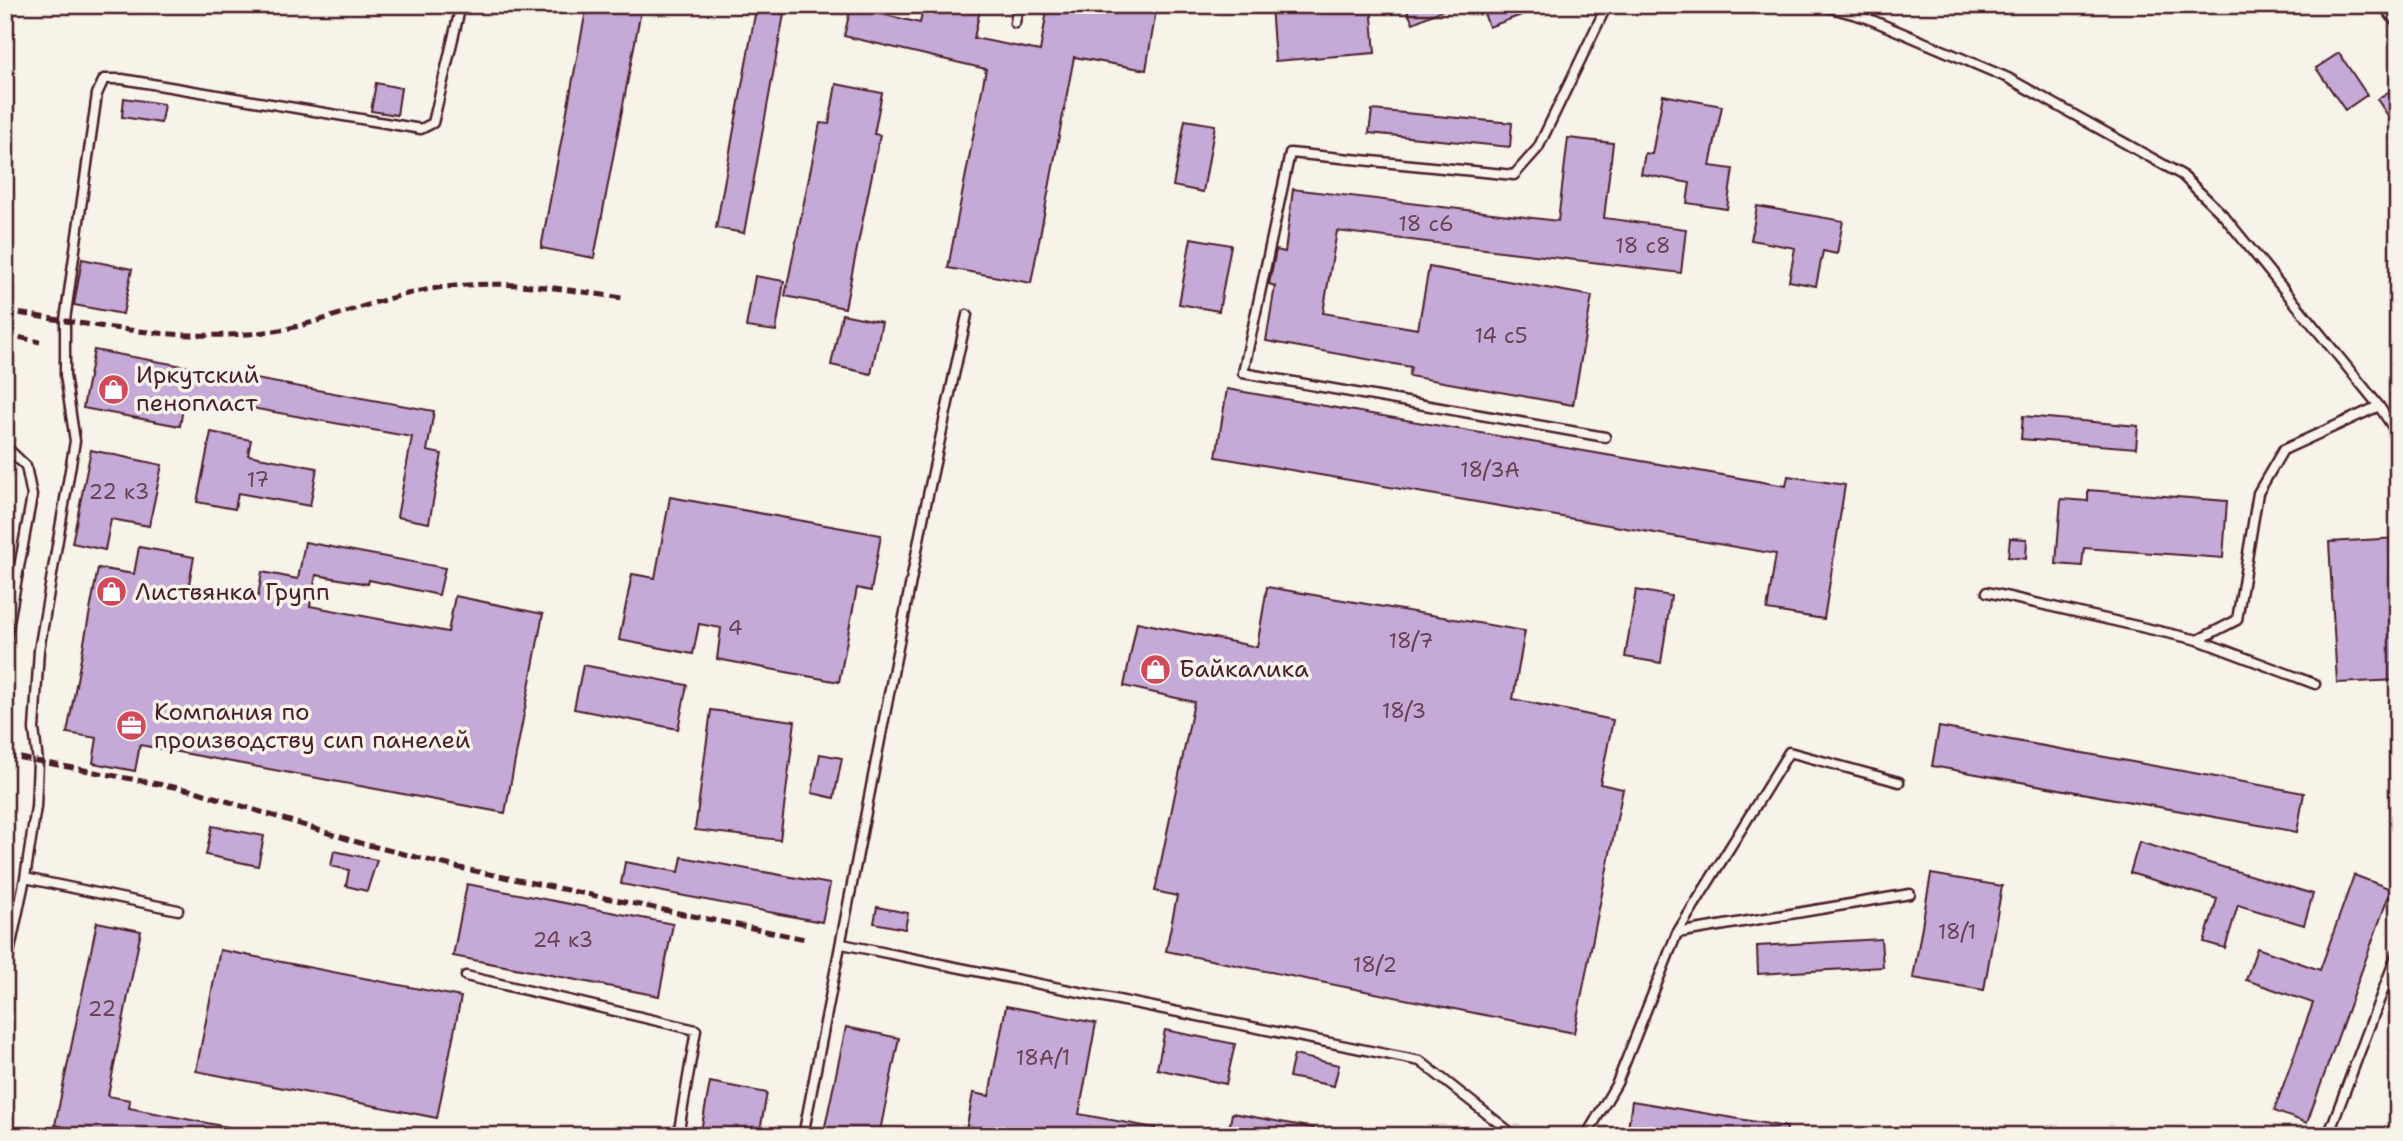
<svg xmlns="http://www.w3.org/2000/svg" width="2403" height="1141" font-family="'Shantell Sans',sans-serif">
  <style>
    .building { fill: #c5a9d6; stroke: #4a1f2b; stroke-width: 2 }
    .lines { fill: none; stroke-linecap: round; stroke-linejoin: round }
    .service-casing { stroke: #4a1f2b; stroke-width: 13 }
    .minor-casing { stroke: #4a1f2b; stroke-width: 21 }
    .service { stroke: #f7f3e8; stroke-width: 8 }
    .minor { stroke: #f7f3e8; stroke-width: 16 }
    .rail { stroke: #4a1f2b; stroke-width: 5; stroke-dasharray: 10 5; stroke-linecap: butt }
    .labels { text-anchor: middle; stroke-width: 7; stroke-linejoin: round; paint-order: stroke }
    .number-label { font-size: 21px; fill: #694256 }
    .poi-label { font-size: 24px; fill: #4a1f2b; stroke: #f7f3e8; text-anchor: start }
  </style>
  <rect width="100%" height="100%" fill="#f7f3e8"/>
  <filter id="ink" filterUnits="userSpaceOnUse"><feTurbulence type="fractalNoise" baseFrequency=".0143" numOctaves="2"/><feDisplacementMap in="SourceGraphic" scale="14" xChannelSelector="R" yChannelSelector="G"/><feConvolveMatrix kernelMatrix="1 2 1 2 8 2 1 2 1" color-interpolation-filters="sRGB"/></filter>
  <g filter="url(#ink)">
    <path class="building" d="M587,5H642L594,258L541,248Z
      M924,5H981L974,38L1040,51L1048,5H1157L1146,70L1074,57L1031,283L948,268L986,69L844,36L851,7L920,23Z
      M1271,5H1371L1375,53L1275,61Z
      M1404,5H1454L1413,23Z
      M1481,5H1543V7L1489,27Z
      M756,9L784,14L744,233L716,228Z
      M2339,53L2367,95L2345,110L2316,68Z
      M376,83L401,88L397,115L371,111Z
      M836,84L882,93L874,134L880,135L845,308L785,296L820,123L829,124Z
      M2398,86V131L2377,99Z
      M1663,95L1722,106L1710,166L1733,169L1727,209L1687,203L1690,183L1641,174L1645,153L1652,154Z
      M124,98L164,104L161,123L122,117Z
      M1372,110L1512,123L1510,147L1369,133Z
      M1185,120L1215,125L1203,192L1173,186Z
      M1568,138L1613,143L1604,218L1686,229L1681,273L1337,231L1323,313L1418,329L1429,267L1592,296L1573,405L1409,376L1411,367L1266,341L1275,286L1269,284L1276,250L1285,252L1293,189L1558,221Z
      M1757,206L1843,221L1837,254L1823,251L1816,286L1789,281L1795,248L1751,240Z
      M1191,238L1231,245L1219,311L1179,304Z
      M82,259L132,269L123,314L74,305Z
      M755,276L784,281L776,331L746,327Z
      M842,314L882,322L871,374L831,365Z
      M94,350L434,411L427,451L442,454L429,523L397,517L412,437L185,396L180,426L83,408Z
      M1227,389L1786,486L1788,476L1845,485L1824,619L1767,610L1776,554L1216,457Z
      M2023,416L2138,426L2136,448L2021,439Z
      M211,432L251,440L248,455L317,468L310,506L238,493L235,509L197,502Z
      M91,450L162,465L149,526L111,519L105,550L72,543Z
      M2088,490L2227,501L2223,558L2084,548L2082,566L2056,564L2061,499L2088,501Z
      M670,497L881,535L871,591L857,588L839,682L717,659L721,628L699,624L693,654L619,640L632,574L655,578Z
      M2010,538L2027,539L2026,559L2008,557Z
      M2398,538V680L2337,683L2329,542Z
      M305,542L445,568L439,595L369,580L368,584L316,575L310,606L448,632L455,596L543,614L505,813L140,745L135,771L93,763L97,738L67,733L98,568L134,574L139,547L194,557L189,584L258,596L262,572L298,579Z
      M1267,587L1525,631L1513,699L1613,720L1600,784L1623,789L1574,1033L1166,951L1177,896L1155,891L1194,702L1124,686L1137,622L1257,647Z
      M1636,590L1671,596L1661,663L1625,657Z
      M583,665L687,685L678,729L574,709Z
      M711,710L795,721L780,840L695,830Z
      M1939,727L2304,793L2297,832L1932,766Z
      M820,754L842,758L834,798L812,793Z
      M212,826L264,836L258,866L206,855Z
      M2139,842L2313,894L2304,925L2238,905L2225,948L2204,942L2217,899L2130,873Z
      M334,851L377,860L367,891L346,886L349,870L331,866Z
      M682,857L830,884L822,922L621,884L625,862L679,872Z
      M1931,874L2002,886L1984,990L1913,978Z
      M2354,875L2391,889L2307,1123L2274,1111L2313,1003L2246,980L2257,948L2320,970Z
      M467,884L673,924L659,996L453,956Z
      M877,907L908,913L905,929L874,923Z
      M97,922L141,931L108,1096L130,1100L129,1108L233,1128L232,1136H106L55,1125Z
      M1881,939L1883,967L1758,974L1757,946Z
      M220,950L461,997L437,1118L196,1071Z
      M1006,1006L1096,1023L1079,1114L1155,1128V1136H965L973,1093L989,1096Z
      M846,1027L899,1038L879,1136H823Z
      M1165,1030L1235,1044L1226,1084L1157,1069Z
      M1294,1055L1339,1065L1334,1086L1289,1077Z
      M710,1082L767,1093L759,1136H700Z
      M1632,1101L1787,1127L1786,1136H1627Z
      M1232,1113L1314,1128L1313,1136H1228Z"/>
    <g class="lines">
      <defs>
        <path id="service" d="M1820,5L1867,18L2008,78L2182,175L2223,215L2379,406L2398,435
          M1015,23L1018,5
          M1605,437L1243,373L1290,153L1514,175L1538,148L1607,5
          M5,446L26,466L32,496L5,644
          M1987,592L2198,640L2237,620L2258,493L2283,450L2379,406
          M2198,640L2315,684
          M25,878L36,807L38,762L34,729L39,650L75,441L65,375V320L97,94L104,79H122L421,129L433,123L461,5
          M1677,933L1789,752L1899,782
          M842,944L1420,1061L1515,1136
          M5,973L25,878L178,910
          M466,976L696,1030L678,1136
          M5,1123L12,1136
          M803,1136L925,509L967,315
          M1586,1136L1617,1083L1677,933L1910,894
          M2328,1136L2398,951"/>
        <path id="minor" d="M2388,5L2398,18"/>
      </defs>
      <use href="#service" class="service-casing"/>
      <use href="#minor" class="minor-casing"/>
      <use href="#service" class="service"/>
      <use href="#minor" class="minor"/>
      <path class="rail" d="M5,311C93,325 185,344 274,331C319,324 363,304 407,294C480,276 549,286 622,298
        M5,334L40,342
        M5,755L195,791L360,843L460,868L805,939"/>
    </g>
  </g>
  <defs>
    <symbol id="shop-disc" viewBox="-11 -11 22 22"><circle r="9.5" fill="#d1495b" stroke="#f7f3e8"/><path d="M-5-2.5h2.3a2.7 3.5 0 0 1 5.4 0H5L5.5 6h-11ZM-1.5-2.5h3a1.5 2.3 0 0 0-3 0Z" fill="#fff"/></symbol>
    <symbol id="office-disc" viewBox="-11 -11 22 22"><circle r="9.5" fill="#d1495b" stroke="#f7f3e8"/><path d="M-6-3h4V-5.5h4V-3h4V5H-6ZM-1-4.5V-3h2v-1.5ZM-6 0V1H6V0Z" fill="#fff"/></symbol>
  </defs>
  <g fill-rule="evenodd">
    <use href="#shop-disc" x="96" y="372" width="35" height="35"/>
    <use href="#shop-disc" x="94" y="574" width="35" height="35"/>
    <use href="#shop-disc" x="1138" y="652" width="35" height="35"/>
    <use href="#office-disc" x="114" y="708" width="35" height="35"/>
  </g>
  <g class="labels">
    <g class="number-label">
      <text x="1426" y="231">18 с6</text>
      <text x="1643" y="253">18 с8</text>
      <text x="1501" y="343">14 с5</text>
      <text x="1490" y="477">18/3А</text>
      <text x="258" y="487">17</text>
      <text x="119" y="499">22 к3</text>
      <text x="735" y="635">4</text>
      <text x="1411" y="648">18/7</text>
      <text x="1404" y="718">18/3</text>
      <text x="1957" y="939">18/1</text>
      <text x="563" y="947">24 к3</text>
      <text x="1375" y="972">18/2</text>
      <text x="102" y="1016">22</text>
      <text x="1043" y="1065">18А/1</text>
    </g>
    <g class="poi-label">
      <text x="136" y="383">Иркутский<tspan x="136" dy="28">пенопласт</tspan></text>
      <text x="135" y="600">Листвянка Групп</text>
      <text x="1179" y="677">Байкалика</text>
      <text x="154" y="720">Компания по<tspan x="154" dy="28">производству сип панелей</tspan></text>
    </g>
  </g>
  <rect width="2403" height="1141" fill="none" stroke="#f7f3e8" stroke-width="28"/>
  <rect x="14" y="14" width="2375" height="1113" fill="none" stroke="#4a1f2b" stroke-width="2.5" filter="url(#ink)"/>
</svg>
